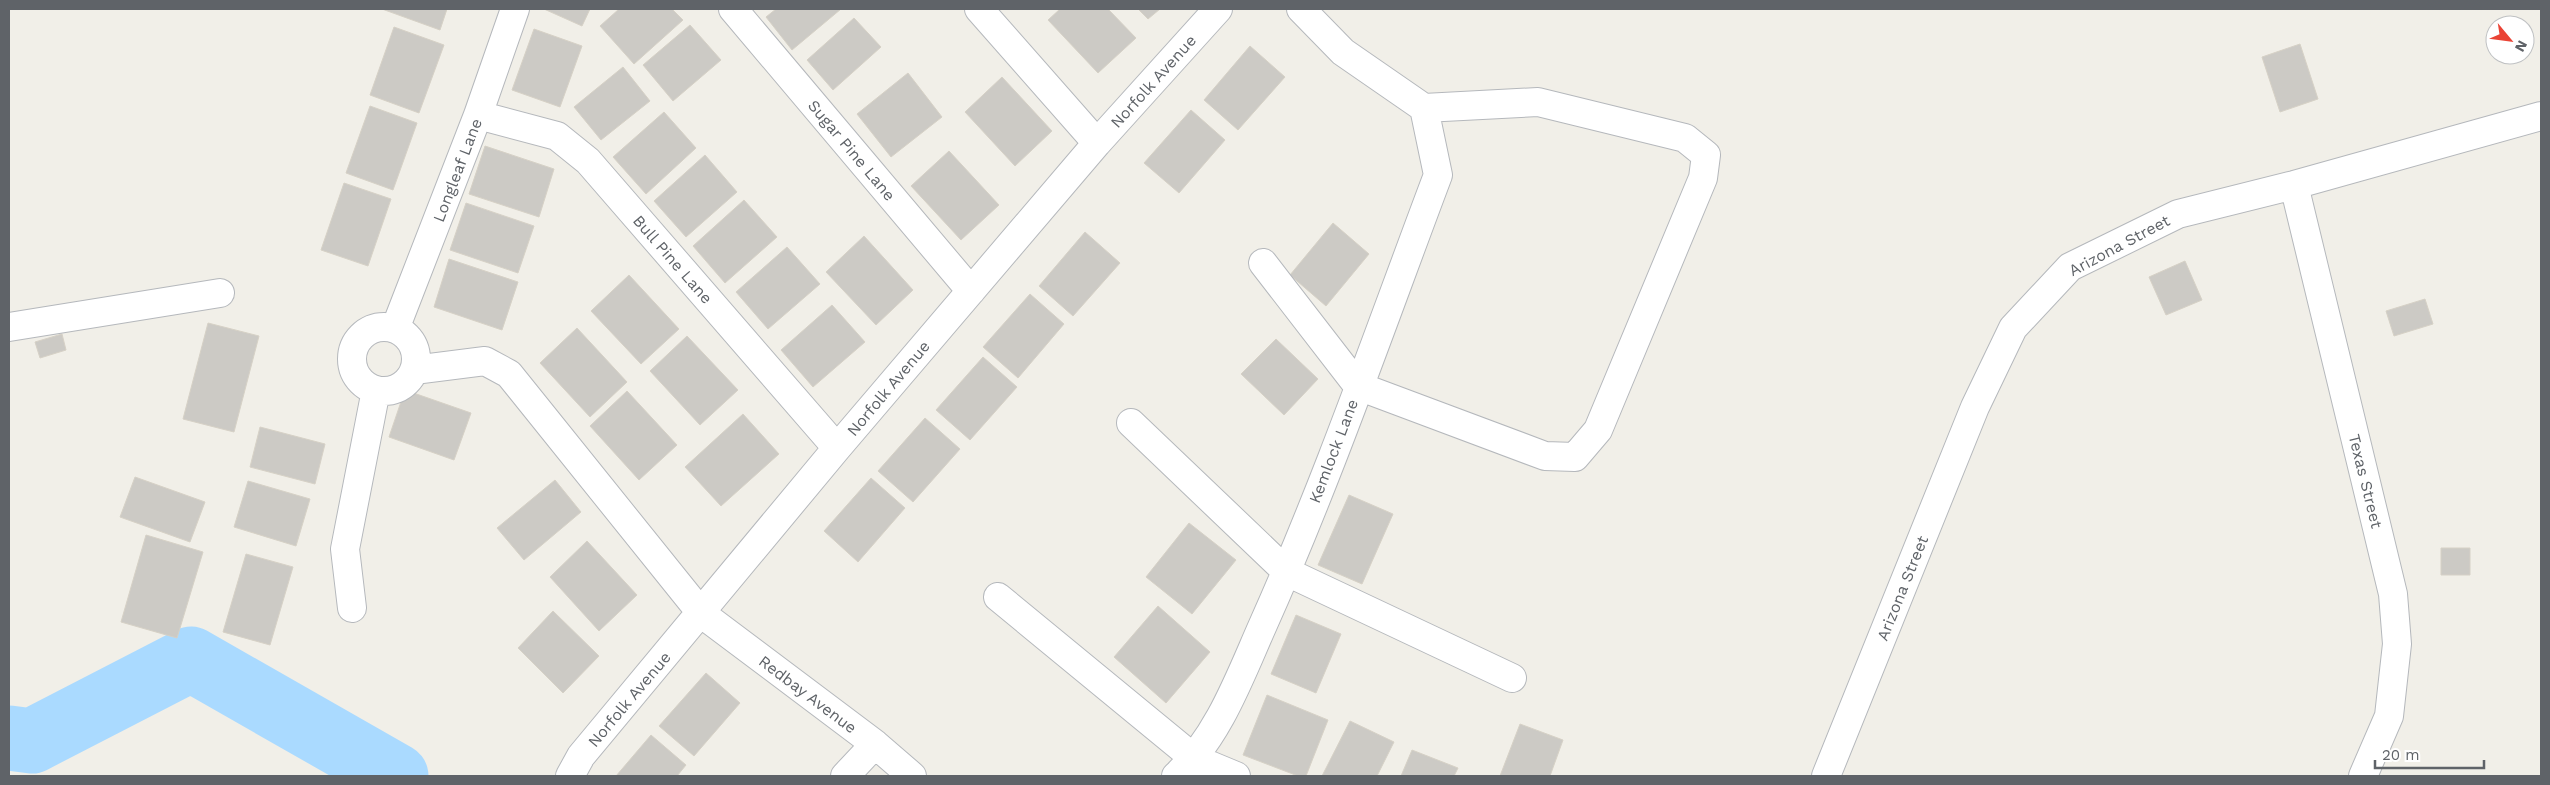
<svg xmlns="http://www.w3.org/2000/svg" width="2550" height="785" font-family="'Work Sans',sans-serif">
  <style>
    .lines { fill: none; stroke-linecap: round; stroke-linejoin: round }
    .river { stroke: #aadaff; stroke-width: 65 }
    .building { fill: #cccac5; stroke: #d6d1c6 }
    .street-casing { stroke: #b5b8bc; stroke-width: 30 }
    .street { stroke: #fff; stroke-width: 28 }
    .labels { text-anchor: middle; stroke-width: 4.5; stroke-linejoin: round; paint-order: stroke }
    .street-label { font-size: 16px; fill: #5f6368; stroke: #fff }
  </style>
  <rect width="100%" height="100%" fill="#f1efe8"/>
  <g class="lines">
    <path class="river" d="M9,738L32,741L191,659L396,776"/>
  </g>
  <path class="building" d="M382,9H447L440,30Z
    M544,9H590L582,26Z
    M619,9H672L683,20L634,64L600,26Z
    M776,9H841L792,50L766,17Z
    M1060,9H1108L1136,38L1098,73L1048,20Z
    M1138,9H1160L1148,19Z
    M854,18L881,47L833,90L807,60Z
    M690,25L721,60L673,101L643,65Z
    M394,27L444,45L419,113L370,95Z
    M534,29L582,46L560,107L512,90Z
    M2300,44L2318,99L2280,112L2262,57Z
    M1250,46L1285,77L1238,130L1204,100Z
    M623,67L650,101L601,140L574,107Z
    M908,73L942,117L891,157L857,114Z
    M1002,77L1052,131L1015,166L965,112Z
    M370,106L417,123L393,190L346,173Z
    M1191,110L1225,140L1179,193L1144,163Z
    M664,112L696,148L646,194L613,157Z
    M485,146L554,169L539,217L469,194Z
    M949,151L999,205L961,240L911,186Z
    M705,155L737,192L686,237L654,201Z
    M344,183L391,199L368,266L321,250Z
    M744,200L777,237L725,283L693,246Z
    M466,203L534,226L518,273L450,250Z
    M1333,223L1369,254L1326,306L1290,275Z
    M1085,232L1120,263L1073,316L1039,286Z
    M864,236L913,290L876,325L826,272Z
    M787,247L820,284L768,329L736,292Z
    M449,259L518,282L502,330L434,307Z
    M2185,261L2202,300L2166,315L2149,277Z
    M629,275L679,329L641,364L591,311Z
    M1030,294L1064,324L1018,378L983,347Z
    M2425,299L2433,324L2394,336L2386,311Z
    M832,305L865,342L813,387L781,350Z
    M208,323L259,336L234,432L183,419Z
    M577,328L627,382L590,417L540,363Z
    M62,334L66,350L40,358L35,342Z
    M687,336L738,390L700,425L650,371Z
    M1276,339L1318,379L1284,415L1241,374Z
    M983,357L1017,387L970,440L936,410Z
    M405,390L471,413L454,460L389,437Z
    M627,391L677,445L639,480L590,426Z
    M743,414L779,454L721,506L685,467Z
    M925,418L960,449L913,502L878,471Z
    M260,427L325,444L315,484L250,467Z
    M135,477L205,502L190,542L120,517Z
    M871,478L905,508L858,562L824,531Z
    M555,480L581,512L524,560L497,528Z
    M248,481L310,499L296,546L234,527Z
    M1349,495L1393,514L1362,584L1318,565Z
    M1189,523L1236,560L1192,614L1146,577Z
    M146,535L203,552L177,638L121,622Z
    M587,541L637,595L599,631L550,577Z
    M2441,548H2470V575H2441Z
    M246,554L293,567L270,645L223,632Z
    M1158,606L1210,652L1166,703L1114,657Z
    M553,611L599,656L563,693L518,648Z
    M1296,615L1341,634L1316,693L1271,674Z
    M706,673L740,703L694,756L659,726Z
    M1267,695L1328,720L1306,776H1298L1243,755Z
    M1350,721L1394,742L1377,776H1322Z
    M1520,724L1563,740L1550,776H1500Z
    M651,735L686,765L677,776H616Z
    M1412,750L1458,768L1454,776H1401Z"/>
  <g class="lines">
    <defs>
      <path id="street" d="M733,9L971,291
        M979,9L1097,143
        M1301,9L1343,52L1424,108
        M478,115L557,136L588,161L837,448
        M2294,185L2393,594L2397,644L2389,716L2363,776
        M1263,263L1358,386L1545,456L1575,457L1598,430L1703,178L1706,155L1685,138L1538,102L1424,108
        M9,327L220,293
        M352 359a32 32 0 1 1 64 0a32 32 0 1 1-64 0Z
        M395,329L478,115L515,9
        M414,370L485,361L509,374L702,614L875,744L912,776
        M1131,423L1287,572L1512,678
        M998,597L1195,759L1236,776
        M352,608L345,549L376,390
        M570,776L581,756L837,448L1097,143L1218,9
        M845,776L875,744
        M1176,776C1218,737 1239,679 1262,627C1328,480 1381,326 1438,175L1424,108
        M1826,776L1975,407L2013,328L2070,267L2178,214L2294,185L2541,116"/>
    </defs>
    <use href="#street" class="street-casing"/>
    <use href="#street" class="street"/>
  </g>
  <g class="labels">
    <g class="street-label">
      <text transform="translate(1153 81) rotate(-48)" y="6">Norfolk Avenue</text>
      <text transform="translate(852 150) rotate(50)" y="6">Sugar Pine Lane</text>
      <text transform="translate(457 170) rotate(-69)" y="6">Longleaf Lane</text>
      <text transform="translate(2119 245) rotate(-28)" y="6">Arizona Street</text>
      <text transform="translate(673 259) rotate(49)" y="6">Bull Pine Lane</text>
      <text transform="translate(888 388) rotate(-50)" y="6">Norfolk Avenue</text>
      <text transform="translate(1333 451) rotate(-69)" y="6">Kemlock Lane</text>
      <text transform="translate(2366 481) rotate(76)" y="6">Texas Street</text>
      <text transform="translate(1902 588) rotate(-68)" y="6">Arizona Street</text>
      <text transform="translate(808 694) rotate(37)" y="6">Redbay Avenue</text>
      <text transform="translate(629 699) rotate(-50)" y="6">Norfolk Avenue</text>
    </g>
  </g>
  <rect width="2550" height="785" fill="none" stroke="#5f6368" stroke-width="20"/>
  <g transform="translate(2510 40) rotate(119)"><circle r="24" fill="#ffffff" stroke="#bfc1c3"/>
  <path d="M0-4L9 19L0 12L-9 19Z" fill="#ea4335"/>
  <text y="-8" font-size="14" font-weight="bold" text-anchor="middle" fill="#5f6368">N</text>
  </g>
  <path d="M2375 760v8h109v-8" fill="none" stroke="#5f6368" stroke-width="2.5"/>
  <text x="2382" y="760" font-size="15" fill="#5f6368" stroke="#ffffff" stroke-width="4" paint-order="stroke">20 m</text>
</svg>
